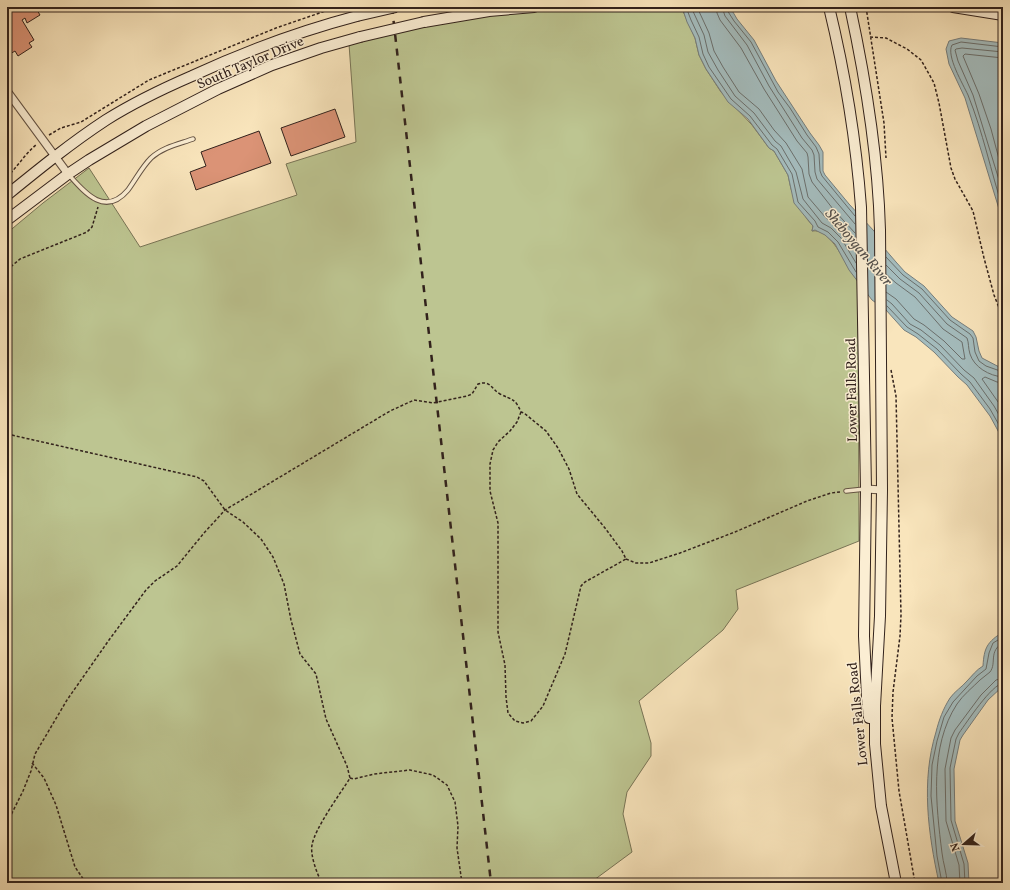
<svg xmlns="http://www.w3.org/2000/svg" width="1010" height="890" font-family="Vollkorn,serif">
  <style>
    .green { fill: #bdc591; stroke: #787456 }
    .water { fill: #a4bcbd; stroke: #767e7d }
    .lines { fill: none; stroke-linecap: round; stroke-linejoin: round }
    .shore { stroke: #6b6f6c; stroke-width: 1 }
    .building { fill: #db9376; stroke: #32221c }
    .service-casing { stroke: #645344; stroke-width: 5.5 }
    .minor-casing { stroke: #645344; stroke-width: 9 }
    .secondary-casing { stroke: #32221c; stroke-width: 12 }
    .path { stroke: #32221c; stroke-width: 1.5; stroke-dasharray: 3 2; stroke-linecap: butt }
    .service { stroke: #fbeed3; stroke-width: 3.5 }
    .minor { stroke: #fbeed3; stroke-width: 7 }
    .secondary { stroke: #fbeed3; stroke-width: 10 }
    .rail { stroke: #32221c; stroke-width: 2.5; stroke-dasharray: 7 7; stroke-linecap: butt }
    .secondary-bridge-casing { stroke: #32221c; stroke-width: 12; stroke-linecap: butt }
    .secondary-bridge { stroke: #fbeed3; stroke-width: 10 }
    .labels { text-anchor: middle; stroke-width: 3; stroke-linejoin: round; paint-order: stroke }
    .street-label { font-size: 14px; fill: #32221c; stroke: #fbeed3 }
    .water-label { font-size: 15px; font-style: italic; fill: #54504c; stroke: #fbeed3 }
  </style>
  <rect width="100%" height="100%" fill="#f9e5bc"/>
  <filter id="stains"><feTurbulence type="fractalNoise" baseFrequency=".005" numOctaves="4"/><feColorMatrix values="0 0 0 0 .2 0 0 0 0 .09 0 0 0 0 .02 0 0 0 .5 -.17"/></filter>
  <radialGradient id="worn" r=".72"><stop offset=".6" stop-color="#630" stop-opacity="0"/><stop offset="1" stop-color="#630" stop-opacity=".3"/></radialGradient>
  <path class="green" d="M602,9H682L695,38L699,55L706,69L721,92L752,125L769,148L774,151L788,175L791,189L807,219L813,226L812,231C829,228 842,257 849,268C851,273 855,277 858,281L859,541L736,590L738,609L723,630L639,701L651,743V756L627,792L623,814L632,852L590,883H7V233L43,203L89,168L140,247L297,195L286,164L356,142L349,44C373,39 396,32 420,27C480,14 541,10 602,9Z"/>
  <path class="water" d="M682,7H730L737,19L754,40L776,81L810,133L819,145L823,152V171L825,175L849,204L874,231L884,248L896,262L905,272L924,286L952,317L973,331L976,337L979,351L982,358L1003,369V440L990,416L967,385L958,377L934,352L916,337L904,330L886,310L872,300L849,270L835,244L825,235L815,230L812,231L813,226L794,203L788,175L774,151L769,148L748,119L728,102L706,69L699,55L695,38L687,22Z
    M961,38L1003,43V222L965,98L949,64L946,49L949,41Z
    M1003,632V686L988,700L963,735L960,740L954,769L955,821L968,863L969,883H939C928,833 921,781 936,732C939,720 943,709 950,698C955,691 962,687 967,681C972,676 976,670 983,666C984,648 987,642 1003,632Z"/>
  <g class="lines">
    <path class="shore" d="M686,7L691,20L699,37L703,54L709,67L731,99L750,116L772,145L777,149L792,174L798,202L815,221L818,227L828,232L838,242L856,272
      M691,7L704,35L708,52L718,70L735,96L754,113L775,141L781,146L796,172L803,199L822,223L831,228L841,238L856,263
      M697,7L709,33L714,51L723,67L739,92L759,109L774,130L786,143L802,169L808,197L826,218L843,231L856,249
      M716,7L717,13L720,20L741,48L764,89L797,141L807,153L808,157L809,174L812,182L833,209L855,233
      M722,7L725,16L747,45L769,86L802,138L812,150L814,155L815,172L817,179L855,224
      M727,7V10L734,21L751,42L778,92L790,108L807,135L816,147L819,154L820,171L822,176L855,216
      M1003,47L961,42L952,45C946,56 963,84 968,95C983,132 991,172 1003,209
      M1003,52L962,48L956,49L955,50L958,61L973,95L1003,193
      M1003,58L965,54L963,56L979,94L991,129L1003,174
      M886,257L903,275L922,289L950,320L970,334L973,338L975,352L979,361L986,366L1003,372
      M886,265L900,279L919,293L947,324L967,338C969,343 968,348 970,354C974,367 989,376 1003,377
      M886,274L896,283L915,297L943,329L962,342L965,359H962L944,341L924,325L914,319L896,299L886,292
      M887,300L892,304L910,324L921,330L940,345L964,370L974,378L994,406L1003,422
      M887,306L907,327L918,334L937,349L961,374L970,382L990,409L1003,432
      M1003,383L997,382L985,377L982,379L1003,409
      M942,883L937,856L931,796L932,765L937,741L944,717L953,702L977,676L986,669L989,653L993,643L1003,637
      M947,883C947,873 943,863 942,853C936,805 929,747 957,704C963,695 973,687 980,680C983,677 987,675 990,672C997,663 988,651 1003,643
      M960,883L959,865L946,821L945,769L951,738L955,730L981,695L996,680L1003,678
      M965,883L964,864L951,820L950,768L956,739L959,733C967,722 991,685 1003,683"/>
  </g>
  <path class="building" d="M7,7L41,8L37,10L40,15L27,23L25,18L22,20L34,40L29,43L32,47L18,56L15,51L10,54L7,48Z
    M335,109L345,137L291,156L281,128Z
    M259,131L271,163L196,190L190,172L206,166L201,152Z"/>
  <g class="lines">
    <defs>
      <path id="service" d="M69,175C85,193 105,217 128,190C136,179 142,167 151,158C163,147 179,144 193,139
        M846,491L865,489"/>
      <path id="minor" d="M7,91L68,174
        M866,489L882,490"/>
      <path id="secondary" d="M829,7C845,73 856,139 861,207L866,489L864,636L867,698L869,718
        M850,7C866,81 878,154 880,230L882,490L880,616L875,706V744L881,806L896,883
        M953,7L1003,15
        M424,22L489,11L534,7
        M7,195C39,169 71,143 106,120C133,103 162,89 192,76C246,51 300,31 357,16
        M7,220L68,174L89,160L146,126L218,89L272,65L321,48L360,37"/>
    </defs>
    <use href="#service" class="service-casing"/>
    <use href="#minor" class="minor-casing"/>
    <use href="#secondary" class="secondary-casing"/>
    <path class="path" d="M866,7L884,123L886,158
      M870,37L886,38L907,49L921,60L929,74L934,83L939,103L951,168L955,179L973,211L984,258L994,295L1003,318
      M49,135L61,128L81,122L149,80L276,28L337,7
      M7,177C18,166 25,154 37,144
      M7,270L20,259L87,232L92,227L98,207
      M891,370L896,396L901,615L900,636L893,692L892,718L899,791L915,883
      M7,434L197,477L204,481L225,510L243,522L261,539L273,557L284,584L291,620L300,654L316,674L326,719L347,766L350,778C340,794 315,828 312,845C310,855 317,874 322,883
      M626,559L636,563H649L680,553L735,532L807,501L831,493L840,492
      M32,763L44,778L56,805L75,867L86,883
      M350,778L354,779L374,774L410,770L433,775L447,785L455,802L458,826L457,848L462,883
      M7,823L23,791L31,771L35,754L67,700L109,640L146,590L155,581L177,566L204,533L225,510L390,411L414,400L433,403L467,396L472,394L478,384C491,380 491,389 500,394C512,400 515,398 521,412L524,413L546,431L558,448L569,469L577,494L605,528L622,551L626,559L585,582L581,586L565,654L543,706L531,721L523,723L515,721L508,713L506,697L505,665L498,632V523L490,491V464L493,450L498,442L510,431L517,422L521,412"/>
    <use href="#service" class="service"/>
    <use href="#minor" class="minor"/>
    <use href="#secondary" class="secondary"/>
    <path class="rail" d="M392,7L491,883"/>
    <defs>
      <path id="secondary-bridge" d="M357,16L396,7
        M360,37L424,22"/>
    </defs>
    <use href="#secondary-bridge" class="secondary-bridge-casing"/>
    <use href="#secondary-bridge" class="secondary-bridge"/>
  </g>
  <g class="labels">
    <g class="street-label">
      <text transform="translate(250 62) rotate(-23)" y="5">South Taylor Drive</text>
      <text transform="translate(851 390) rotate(-91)" y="5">Lower Falls Road</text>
      <text transform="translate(857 714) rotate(-96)" y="5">Lower Falls Road</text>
    </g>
    <g class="water-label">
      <text transform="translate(859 247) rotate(50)" y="5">Sheboygan River</text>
    </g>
  </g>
  <rect width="1010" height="890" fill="none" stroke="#f9e5bc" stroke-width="24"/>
  <rect x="8" y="8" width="994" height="874" fill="none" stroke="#32221c" stroke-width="2"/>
  <rect x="12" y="12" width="986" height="866" fill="none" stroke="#32221c"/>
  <g transform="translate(964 844) rotate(250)" stroke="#fbeed3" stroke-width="3" paint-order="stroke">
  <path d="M0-3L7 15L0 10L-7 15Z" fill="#32221c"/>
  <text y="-6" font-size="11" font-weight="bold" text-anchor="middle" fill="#32221c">N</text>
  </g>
  <rect width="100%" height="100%" filter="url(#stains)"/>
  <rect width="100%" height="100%" fill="url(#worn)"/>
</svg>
